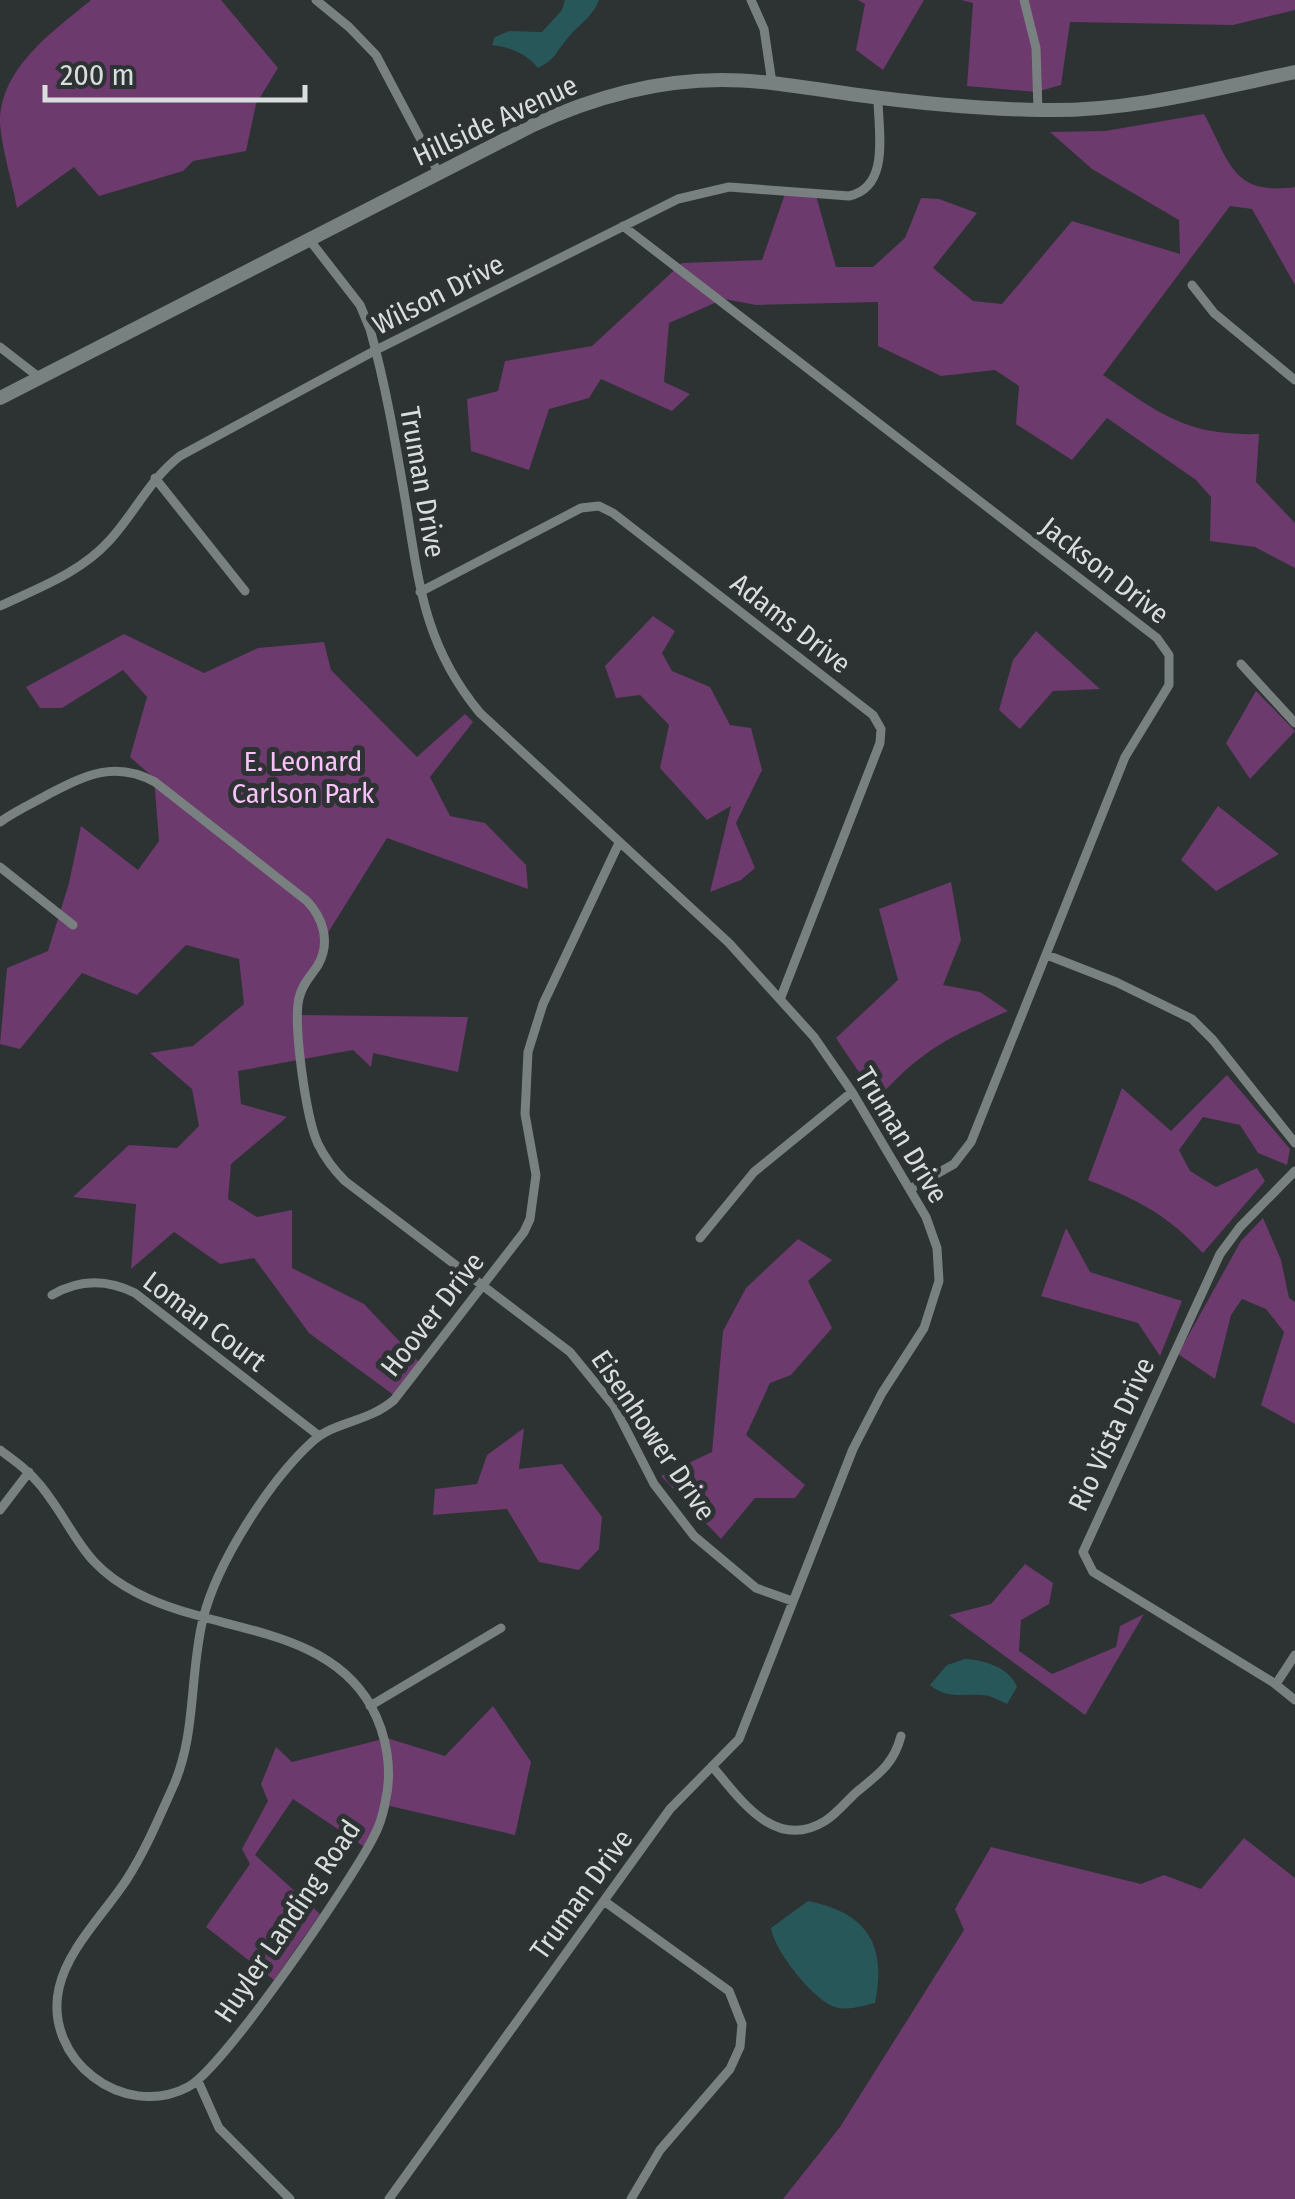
<svg xmlns="http://www.w3.org/2000/svg" width="1295" height="2199" font-family="'Fira Sans Condensed',sans-serif">
  <style>
    .green { fill: #6c3a6d }
    .water { fill: #28575a }
    .lines { fill: none; stroke-linecap: round; stroke-linejoin: round }
    .minor { stroke: #798080; stroke-width: 9 }
    .secondary { stroke: #798080; stroke-width: 14 }
    .labels { text-anchor: middle; stroke-width: 10; stroke-linejoin: round; paint-order: stroke }
    .street-label { font-size: 28px; fill: #dadddd; stroke: #2d3233 }
    .park-label { font-size: 28px; fill: #f8c2f8; stroke: #2d3233 }
  </style>
  <rect width="100%" height="100%" fill="#2d3233"/>
  <path class="green" d="M91,0H221L278,68L256,104L246,151L193,161L183,171L99,196L74,167L17,208C12,180 2,151 0,123C0,67 54,31 91,0Z
    M858,0H924L883,70L856,50L865,4Z
    M961,0H1295V10L1233,25L1070,22L1061,85L1036,92L967,86L973,3Z
    M1204,114C1230,162 1232,196 1295,187V285L1252,209L1230,206L1103,375C1160,414 1187,436 1259,434L1256,482L1295,523V568L1255,547L1210,541L1211,497L1196,480L1107,418L1072,460L1016,424L1019,386L995,370L941,376L878,346V302L756,305L724,299L669,323L664,382L690,394L672,411L601,379L589,398L549,409L529,470L471,451L467,399L498,391L505,361L592,346L682,263L762,260L786,191L815,192L836,267H873L905,238L921,198L939,199L977,213L933,268L973,301L1002,304L1072,221L1180,254L1179,220L1092,169L1050,132L1105,131Z
    M653,616L675,631L662,653L672,671L710,687L730,725L751,728L762,770L736,823L755,868L741,880L710,892L731,806L707,820L660,768L669,725L640,695L616,698L605,666Z
    M1036,631L1100,689L1053,691L1020,729L999,710L1013,660Z
    M124,634L204,673L258,648L324,642L331,670L417,757L465,714L473,722L430,777L450,816L485,823L526,865L528,889L387,838L326,936L298,1015L468,1017L458,1072L373,1053L371,1067L353,1050L238,1071L241,1104L287,1117L231,1164L228,1199L257,1217L292,1210V1268L364,1304L420,1363L395,1396L309,1333L254,1258L220,1264L174,1232L131,1269L136,1204L73,1197L129,1145L177,1148L199,1126L192,1089L150,1053L193,1046L244,1004L239,959L186,945L137,995L82,973L20,1049L0,1044L7,968L48,951L69,883L81,826L138,870L159,841L154,778L130,757L147,697L123,670L62,708H40L26,687Z
    M1256,691L1295,731L1250,779L1226,743Z
    M1218,806L1279,854L1216,891L1181,860Z
    M951,882L961,940L943,985L980,992L1008,1011C947,1038 923,1049 877,1099L836,1038L898,980L879,909Z
    M1227,1075L1290,1149L1287,1165L1258,1153L1240,1125L1203,1117L1179,1150L1190,1171L1216,1187L1257,1168L1265,1181L1203,1253C1164,1212 1139,1201 1088,1180L1122,1088L1171,1131Z
    M1263,1218L1281,1260L1289,1298L1295,1302V1424L1261,1405L1284,1332L1266,1309L1242,1299L1231,1315L1215,1379L1178,1354L1241,1241Z
    M1066,1228L1090,1272L1182,1301L1160,1356L1138,1323L1041,1296Z
    M798,1239L832,1260L808,1281L832,1328L791,1375L770,1383L746,1435L805,1485L795,1498H755L721,1539L661,1476L712,1452L723,1331L746,1288Z
    M524,1428L519,1469L562,1464L602,1517L599,1549L579,1570L539,1562L507,1509L433,1515L435,1489L477,1484L487,1455Z
    M1025,1564L1053,1583L1049,1604L1021,1620L1019,1651L1052,1674L1116,1647L1120,1626L1144,1614L1085,1715L949,1615L991,1604Z
    M493,1706L531,1762L515,1835L390,1806L366,1848L293,1799L255,1855L320,1914L274,1980L206,1927L250,1864L242,1849L268,1801L261,1784L276,1747L292,1762L387,1738L445,1756Z
    M1244,1838L1295,1878V2199H783L840,2127L964,1930L955,1909L991,1847L1141,1884L1164,1875L1201,1889Z"/>
  <path class="water" d="M565,0H599C592,18 579,24 567,39C555,53 556,59 538,68C527,54 510,47 492,45L495,37L509,31L542,32L562,10Z
    M965,1659C985,1660 1010,1668 1017,1687L1007,1704C999,1700 990,1695 981,1695C963,1694 946,1699 930,1685L947,1665Z
    M808,1901C867,1913 887,1944 875,2003C862,2006 848,2011 835,2007C813,2000 774,1950 771,1928Z"/>
  <g class="lines">
    <path class="minor" d="M316,0L349,27L376,55L438,172L433,174
      M751,0L764,29L772,83
      M1024,0L1036,48L1038,110
      M623,226L1157,638L1169,655V685L1125,757L971,1142L954,1164L910,1189
      M308,238L360,305L370,329C386,386 396,446 406,504C419,585 425,647 480,713L729,943L814,1037L852,1092L926,1217L937,1248L939,1281L924,1328L882,1393L853,1449L739,1739L670,1809L389,2199
      M1192,285L1214,313L1295,380
      M0,347L40,378
      M155,478L245,591
      M420,592L581,508L599,506L613,513L873,715L881,729L880,743L781,997
      M0,606C38,588 80,573 109,541C135,513 149,480 180,456L376,350L678,199L729,187L849,196C891,187 878,130 878,98
      M1241,664L1295,723
      M0,822C15,811 33,803 49,794C86,775 115,760 155,782L307,901C323,918 331,942 318,965C311,976 302,984 299,998C293,1025 306,1118 318,1144C325,1158 334,1170 345,1181L570,1352L614,1406L654,1484L694,1536L756,1588L792,1601
      M0,867L73,925
      M1047,955L1116,982L1192,1019L1213,1040L1295,1143
      M1295,1171L1240,1227L1220,1254L1083,1552L1093,1572L1274,1683L1295,1700
      M700,1238L754,1172L852,1092
      M52,1295C79,1279 107,1279 135,1293L318,1435
      M0,1450C15,1461 29,1471 41,1486C77,1531 80,1564 137,1593C213,1633 325,1624 371,1706C387,1735 393,1771 385,1803C383,1815 379,1827 373,1838C352,1880 223,2069 188,2087C123,2121 43,2059 59,1988C68,1948 105,1913 127,1879C145,1851 158,1820 172,1789C197,1735 189,1676 203,1619C217,1562 270,1480 313,1441C335,1421 367,1423 394,1400L524,1232L530,1219L536,1175L525,1114L528,1052L543,1004L619,843
      M0,1510L29,1472
      M1276,1684L1295,1655
      M370,1706L501,1628
      M712,1766C740,1799 775,1852 825,1821C838,1813 847,1800 859,1790C880,1773 894,1763 901,1736
      M604,1901L729,1991L742,2024L740,2047L730,2069L660,2150L631,2199
      M198,2081L219,2128L290,2199"/>
    <path class="secondary" d="M0,398L531,126C591,98 655,80 722,80C767,80 813,89 858,95C917,103 980,109 1040,110C1128,112 1210,90 1295,72"/>
  </g>
  <g class="labels">
    <g class="street-label">
      <text transform="translate(495 120) rotate(-25)" y="10">Hillside Avenue</text>
      <text transform="translate(438 294) rotate(-27)" y="10">Wilson Drive</text>
      <text transform="translate(423 482) rotate(80)" y="10">Truman Drive</text>
      <text transform="translate(1105 570) rotate(38)" y="10">Jackson Drive</text>
      <text transform="translate(791 623) rotate(38)" y="10">Adams Drive</text>
      <text transform="translate(902 1135) rotate(59)" y="10">Truman Drive</text>
      <text transform="translate(432 1314) rotate(-52)" y="10">Hoover Drive</text>
      <text transform="translate(205 1321) rotate(37)" y="10">Loman Court</text>
      <text transform="translate(1111 1434) rotate(-65)" y="10">Rio Vista Drive</text>
      <text transform="translate(654 1435) rotate(56)" y="10">Eisenhower Drive</text>
      <text transform="translate(581 1894) rotate(-54)" y="10">Truman Drive</text>
      <text transform="translate(287 1921) rotate(-56)" y="10">Huyler Landing Road</text>
    </g>
    <g class="park-label">
      <text x="303" y="771">E. Leonard<tspan x="303" dy="32">Carlson Park</tspan></text>
    </g>
  </g>
  <path d="M45 85v15h260v-15" fill="none" stroke="#dadddd" stroke-width="5"/>
  <text x="60" y="85" font-size="30" fill="#dadddd" stroke="#2d3233" stroke-width="8" paint-order="stroke">200 m</text>
</svg>
